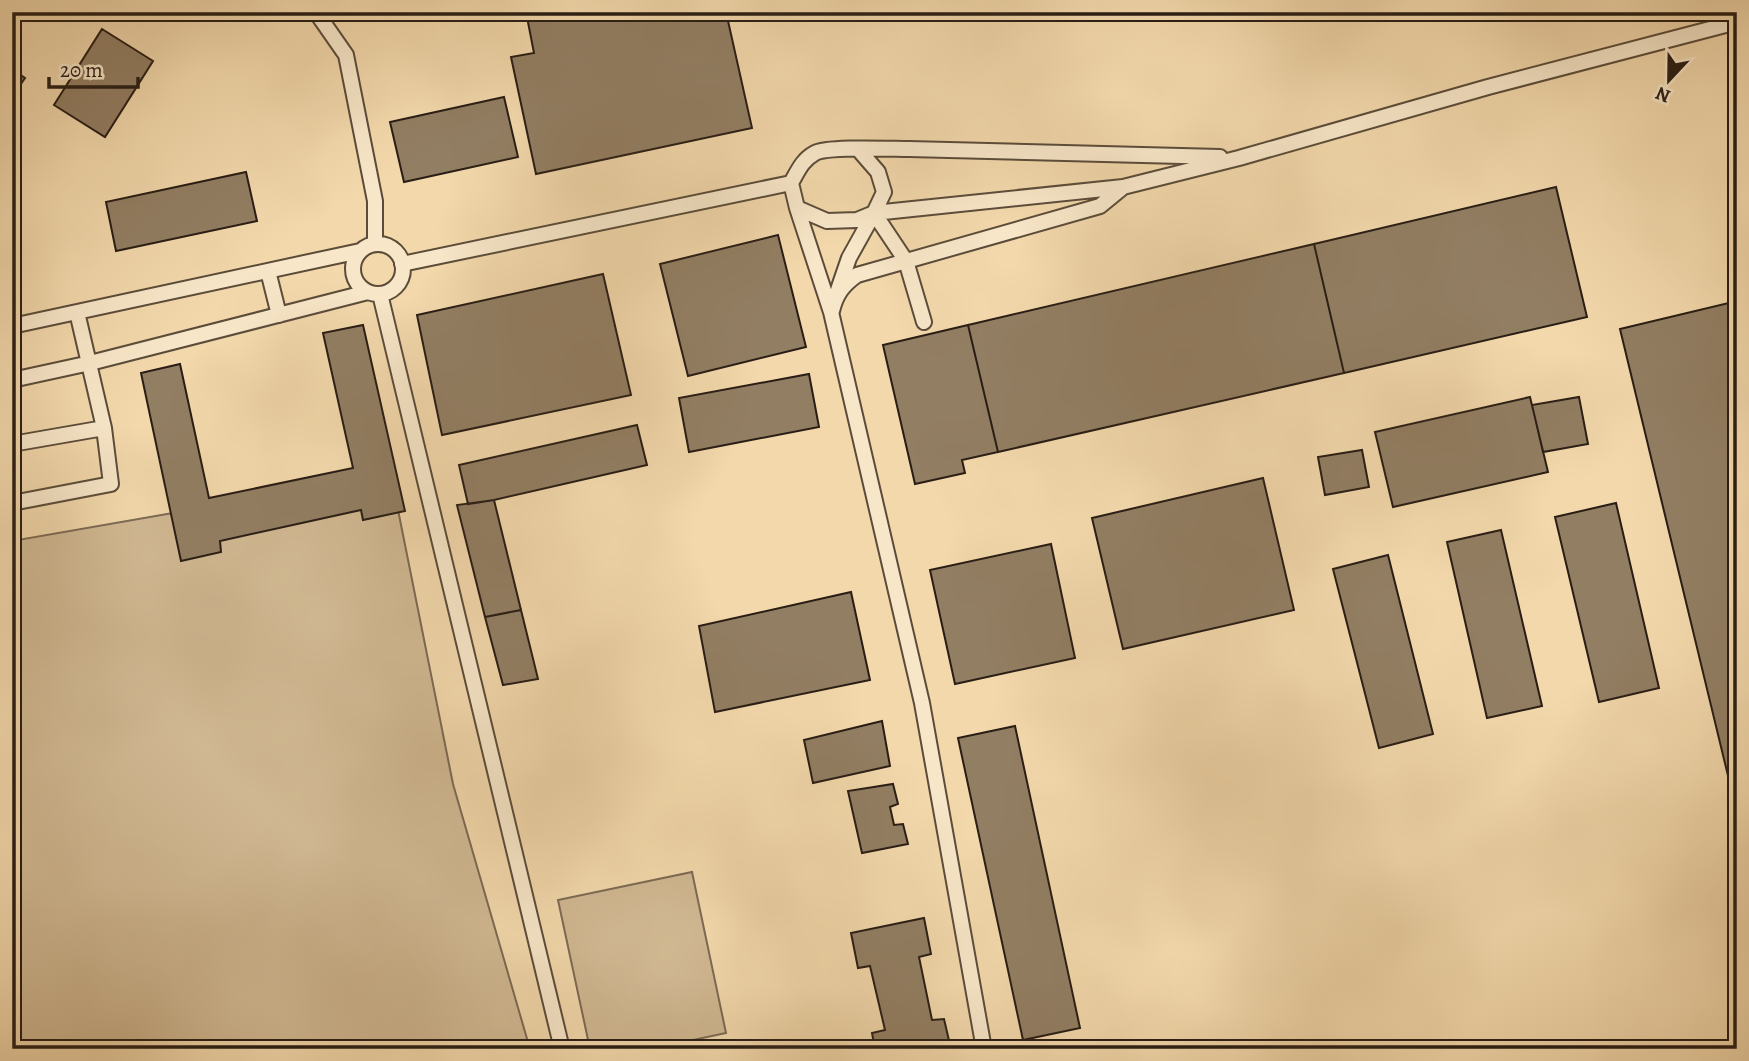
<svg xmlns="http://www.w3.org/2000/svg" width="1749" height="1061" font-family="Alegreya,serif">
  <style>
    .green { fill: #d0b892; stroke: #7c6a54; stroke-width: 2 }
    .building { fill: #927e63; stroke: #291d15; stroke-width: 2 }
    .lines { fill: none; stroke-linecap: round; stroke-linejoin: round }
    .service-casing { stroke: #5b4c3a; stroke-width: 18 }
    .service { stroke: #f7e6c8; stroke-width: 14 }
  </style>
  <rect width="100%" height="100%" fill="#f2d8ab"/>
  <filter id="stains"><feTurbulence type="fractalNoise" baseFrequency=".00286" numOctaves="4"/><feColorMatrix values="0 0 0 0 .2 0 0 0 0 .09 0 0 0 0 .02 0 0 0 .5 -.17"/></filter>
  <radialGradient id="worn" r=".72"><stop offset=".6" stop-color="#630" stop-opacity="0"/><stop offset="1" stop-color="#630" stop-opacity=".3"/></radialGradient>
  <path class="green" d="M391,475L453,784L530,1049H12V541Z
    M692,872L726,1033L651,1049H590L558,900Z"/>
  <path class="building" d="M526,12H704L705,16L726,12L752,128L536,174L511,57L534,53Z
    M102,29L153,61L105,137L54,105Z
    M12,69L25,78L12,97Z
    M504,97L518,157L404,182L390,122Z
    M246,172L257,221L116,251L106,202Z
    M1556,187L1587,317L1344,373L1314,244Z
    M778,235L806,347L688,376L660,264Z
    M1314,244L1344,373L998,452L968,325Z
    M603,274L631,395L442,435L417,315Z
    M1737,301V813L1620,329Z
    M363,325L405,511L363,520L361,510L220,541L221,552L181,561L141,373L180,364L209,498L353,468L323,333Z
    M968,325L998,452L962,460L965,473L915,484L883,345Z
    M809,374L819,427L689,452L679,398Z
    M1530,397L1548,472L1393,507L1375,432Z
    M1579,397L1588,444L1543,452L1532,405Z
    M637,425L647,465L494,500L468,504L459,465Z
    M1362,450L1369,487L1325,495L1318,457Z
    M1263,478L1294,610L1123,649L1092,518Z
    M494,500L521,610L485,617L457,505Z
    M1616,503L1659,688L1599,702L1555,517Z
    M1501,530L1542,706L1487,718L1447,542Z
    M1051,544L1075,658L955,684L930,570Z
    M1388,555L1433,734L1379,748L1333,569Z
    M851,592L870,680L715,712L699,626Z
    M521,610L538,679L503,685L485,617Z
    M882,721L890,766L813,783L804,740Z
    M1015,726L1080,1028L1023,1040L958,738Z
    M893,784L898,804L890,807L894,825L903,824L908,844L862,853L848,791Z
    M924,918L931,954L919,957L932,1020L944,1019L951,1049H875L872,1033L885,1030L870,966L858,968L851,933Z"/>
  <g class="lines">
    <defs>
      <path id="service" d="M316,12L346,55L375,201V243
        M858,149L878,172L884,192L874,213L857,220L827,221L797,208L791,183C798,171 802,160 815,153C827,146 892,149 909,149L1220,157
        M797,208L831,312L922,703L984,1049
        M874,213L1123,187L1239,158L1488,87L1737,22
        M874,213L906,261L924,322
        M353 269a25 25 0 1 1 50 0a25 25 0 1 1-50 0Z
        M402,264L791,183
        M268,271L279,315
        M838,290L849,258L874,213
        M380,294L562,1049
        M832,311C836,294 843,285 857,275L1100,206L1122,188
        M12,326L360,251
        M12,380L90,363L368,292
        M12,444L104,428L77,312
        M12,503L111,484L104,428"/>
    </defs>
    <use href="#service" class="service-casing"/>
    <use href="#service" class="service"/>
  </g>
  <rect width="1749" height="1061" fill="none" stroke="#f2d8ab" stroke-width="42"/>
  <rect x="14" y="14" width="1721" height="1033" fill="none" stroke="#291d15" stroke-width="3.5"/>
  <rect x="21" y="21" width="1707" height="1019" fill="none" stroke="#291d15" stroke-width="2"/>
  <g transform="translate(1669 80) rotate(202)" stroke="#f7e6c8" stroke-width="5" paint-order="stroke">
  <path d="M0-5L12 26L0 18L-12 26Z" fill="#291d15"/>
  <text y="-10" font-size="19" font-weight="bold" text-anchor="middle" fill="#291d15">N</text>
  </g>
  <path d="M49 77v10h89v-10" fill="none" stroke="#291d15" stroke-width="3.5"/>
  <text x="60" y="77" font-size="21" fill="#291d15" stroke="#f7e6c8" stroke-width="5" paint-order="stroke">20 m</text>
  <rect width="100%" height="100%" filter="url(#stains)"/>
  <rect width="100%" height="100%" fill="url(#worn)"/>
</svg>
